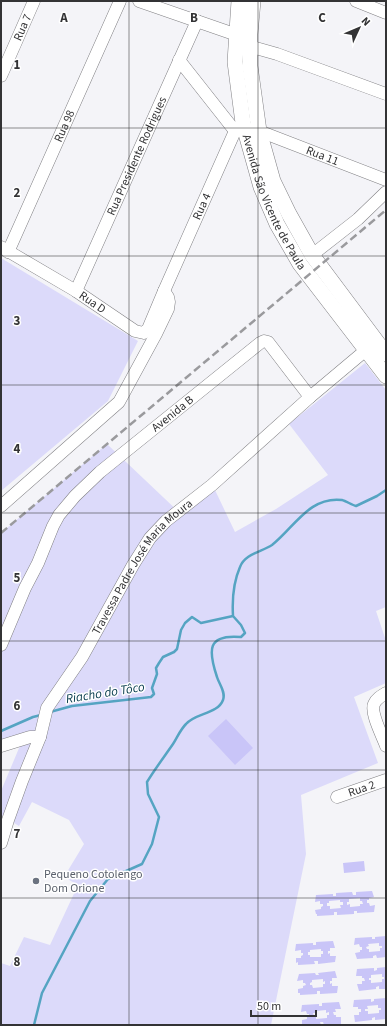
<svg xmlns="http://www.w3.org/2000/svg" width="387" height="1026" font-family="'Source Sans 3',sans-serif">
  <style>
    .green { fill: #dcdafa }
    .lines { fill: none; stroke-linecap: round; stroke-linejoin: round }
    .stream { stroke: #55a4c2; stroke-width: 2.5 }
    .building { fill: #c9c5f8; fill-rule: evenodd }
    .minor-casing { stroke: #818084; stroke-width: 13 }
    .major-casing { stroke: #818084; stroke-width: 16 }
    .minor { stroke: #fff; stroke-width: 12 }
    .major { stroke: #fff; stroke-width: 15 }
    .rail { stroke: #9a9a9d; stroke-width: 2.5; stroke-dasharray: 8 4; stroke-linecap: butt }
    .grid { fill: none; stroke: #333335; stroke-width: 1; stroke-opacity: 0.55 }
    .worship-dot { fill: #6b7280; stroke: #fff; stroke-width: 1.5 }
    .labels { text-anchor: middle; stroke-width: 3; stroke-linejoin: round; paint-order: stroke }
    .street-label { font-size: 12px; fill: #333335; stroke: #fff }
    .worship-label { font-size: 12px; fill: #5b616d; stroke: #fff; text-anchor: start }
    .water-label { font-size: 13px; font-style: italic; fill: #0e4152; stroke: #fff }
    .grid-label { font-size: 13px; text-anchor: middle; font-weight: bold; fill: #333335; stroke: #fff; stroke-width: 3; stroke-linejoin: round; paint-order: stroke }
  </style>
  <rect width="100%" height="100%" fill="#f4f4f8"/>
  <path class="green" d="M1,258L138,341L108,401L1,491Z
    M365,363L386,390V607L376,611L386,641V683L354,697L378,763L301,795L306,854L271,1025H1V963L10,966L24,937L50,945L78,885L64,877L84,844L69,820L32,802L19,826L1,815V791L22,741L1,746V533L107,444L182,515L214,488L235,532L276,509L328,475L289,424Z"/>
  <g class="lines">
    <path class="stream" d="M50,712L72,706L151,697L154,694L152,688L157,674L156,668L159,663L163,657L174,652L177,649L181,630L185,623L192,617L201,623L233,616
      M1,731L33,717L41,715
      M34,1025L42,993L90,901L108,879L142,864L152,844L159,817L148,794L147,782C155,769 164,757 173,744C177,738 180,730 186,724C195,713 218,714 223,700C226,692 219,684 217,677C208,650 207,634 241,637L245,633L241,625L233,616C232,599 233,583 240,567C245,554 261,552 272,545C294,528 309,496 342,500C346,501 352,505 356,506L377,496L386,490"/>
  </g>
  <path class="building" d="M226,719L253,748L235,765L208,736Z
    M364,861L365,871L344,873L343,863Z
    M372,891L374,897L369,898V900H367V903H369L370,906L375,905L374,912L357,913V911H354V914L337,915V912H334V915L317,916V914H316L315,910L321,909V907L323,906V904H320V901L315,902L316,895L333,894V896H336V893L352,892L353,895H356V892ZM360,898V901H362L363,904H360V906L350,907V904L347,905V902H349V899ZM340,900V902H343V905H340L341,908L330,909V906H327V903H329V901Z
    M386,936V957L377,958L376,955L373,956V958L357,959L355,953L360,952V950H362V947H360L359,944L354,945L355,938L372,937V939H375V937ZM379,943V946H382V948H380V951L369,952V949H367L366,947L369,946L368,944Z
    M333,941L335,948H330V951H328V954L330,953V956H336L335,962L318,964V961H314L315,964L298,965V962L296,963V958H301V956L303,955V953H301V950L295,951L296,944L313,943V945H316V942ZM321,949V951H323V954H321V957H310V955H308V952H310V950Z
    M386,967V989H379V986L376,987V989L359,991L357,984H362V981H365L364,978H362V976H356L357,969L374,968V971L377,970V968ZM382,974V977H384V979H382V982L371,983V980H369V978H371V975Z
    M335,971L337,978H332V981H330V984L332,983V986H338L337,993L320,994V991H317V994L300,995V993H298V989L303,988V986L306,985L305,983H303V980L297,981L299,974L315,973L316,975H319L318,973ZM323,979V982L325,981V984H323V987L313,988L312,985H310V983L312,982V980Z
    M386,998V1019L375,1020V1017L372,1018V1020L355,1022L354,1015H359V1012H361V1009H358V1007H353L354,1000L371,999V1002L374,1001V999ZM378,1005V1008H381V1010H379V1013L368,1014V1011H365V1009H368L367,1006Z
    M339,1002L341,1009H335L336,1012H333L334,1015H336V1017H341V1024L324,1025L323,1022H320L321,1025H304L303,1024H302V1020L307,1019V1017L309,1016V1014H307L306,1011L301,1012L302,1005L319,1004V1006H322V1003ZM326,1010V1013L329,1012V1015H327V1018L316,1019V1016H314L313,1013H316V1011Z"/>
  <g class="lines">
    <defs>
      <g id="minor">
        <path d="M139,1L237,35"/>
        <path d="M356,1L386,13"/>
        <path d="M249,46L277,54L386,94"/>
        <path d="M179,60L235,131"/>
        <path id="s1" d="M1,76L34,1"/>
        <path id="s2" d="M259,131L386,180"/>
        <path id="s3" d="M1,247L76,291L135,331L144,333L148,329L164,291L235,131L243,123"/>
        <path id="s4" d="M8,252L120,1"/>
        <path d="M312,255L358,219L386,192"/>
        <path id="s5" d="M76,291L197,21"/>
        <path d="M1,506L119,402L156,334L168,309L169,302L168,297L164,291"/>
        <path id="s6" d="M1,645L25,588L38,563L53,526L59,515L75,496L100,472L260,343L264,341L268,342L310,397"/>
        <path d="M386,693C381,696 376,699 374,704C370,713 383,737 386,746"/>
        <path d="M1,746L30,737H40"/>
        <path id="s7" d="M337,797L386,780"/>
        <path id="s8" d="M1,843L8,820L22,781L40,737L47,708L82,657L133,565L150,538L166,521L212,485L310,397L366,350"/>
      </g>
      <g id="major">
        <path id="s9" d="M239,1L235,62L243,123L261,187L277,224L300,264L386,376"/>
        <path d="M253,1L250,34V66L259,131L273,181L289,214L312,255L386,354"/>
      </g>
    </defs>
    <use href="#minor" class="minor-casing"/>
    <use href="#major" class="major-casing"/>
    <use href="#minor" class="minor"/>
    <use href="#major" class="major"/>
    <path class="rail" d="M1,533L386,210"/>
  </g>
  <path class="grid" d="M129,1V1025M258,1V1025M1,128H386M1,256H386M1,385H386M1,513H386M1,641H386M1,770H386M1,898H386"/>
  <circle class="worship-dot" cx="36" cy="881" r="4"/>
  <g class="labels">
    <g class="street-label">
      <text dy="4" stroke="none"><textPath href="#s1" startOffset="53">Rua 7</textPath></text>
      <text dy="4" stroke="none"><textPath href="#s4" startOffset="138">Rua 98</textPath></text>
      <text dy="4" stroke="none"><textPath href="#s5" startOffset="148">Rua Presidente Rodrigues</textPath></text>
      <text dy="4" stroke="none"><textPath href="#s2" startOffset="68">Rua 11</textPath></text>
      <text dy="4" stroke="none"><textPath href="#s9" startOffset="208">Avenida São Vicente de Paula</textPath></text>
      <text dy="4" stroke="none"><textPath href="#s3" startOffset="307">Rua 4</textPath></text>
      <text dy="4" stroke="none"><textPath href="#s3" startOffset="107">Rua D</textPath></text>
      <text dy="4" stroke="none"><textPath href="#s6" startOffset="295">Avenida B</textPath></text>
      <text dy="4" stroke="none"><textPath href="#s8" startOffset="314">Travessa Padre José Maria Moura</textPath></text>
      <text dy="4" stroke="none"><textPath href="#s7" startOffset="26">Rua 2</textPath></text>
    </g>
    <g class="worship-label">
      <text x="44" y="878">Pequeno Cotolengo<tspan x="44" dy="14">Dom Orione</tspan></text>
    </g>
    <g class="water-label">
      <text transform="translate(105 692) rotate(-9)" y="5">Riacho do Tôco</text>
    </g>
  </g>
  <g class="grid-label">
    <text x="64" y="22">A</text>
    <text x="194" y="22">B</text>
    <text x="322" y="22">C</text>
    <text x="17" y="69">1</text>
    <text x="17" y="197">2</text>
    <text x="17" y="325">3</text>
    <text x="17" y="453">4</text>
    <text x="17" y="582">5</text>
    <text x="17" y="710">6</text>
    <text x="17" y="838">7</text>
    <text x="17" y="966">8</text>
  </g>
  <rect width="387" height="1026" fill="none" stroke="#333335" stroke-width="4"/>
  <g transform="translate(359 28) rotate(46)" stroke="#ffffff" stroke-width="3" paint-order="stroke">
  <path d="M0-3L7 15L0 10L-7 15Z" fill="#333335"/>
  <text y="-6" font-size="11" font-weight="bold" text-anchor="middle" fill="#333335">N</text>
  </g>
  <path d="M251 1010v6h65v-6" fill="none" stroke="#333335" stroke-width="2"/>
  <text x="257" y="1010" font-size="12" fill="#333335" stroke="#ffffff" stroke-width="3" paint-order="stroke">50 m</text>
</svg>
